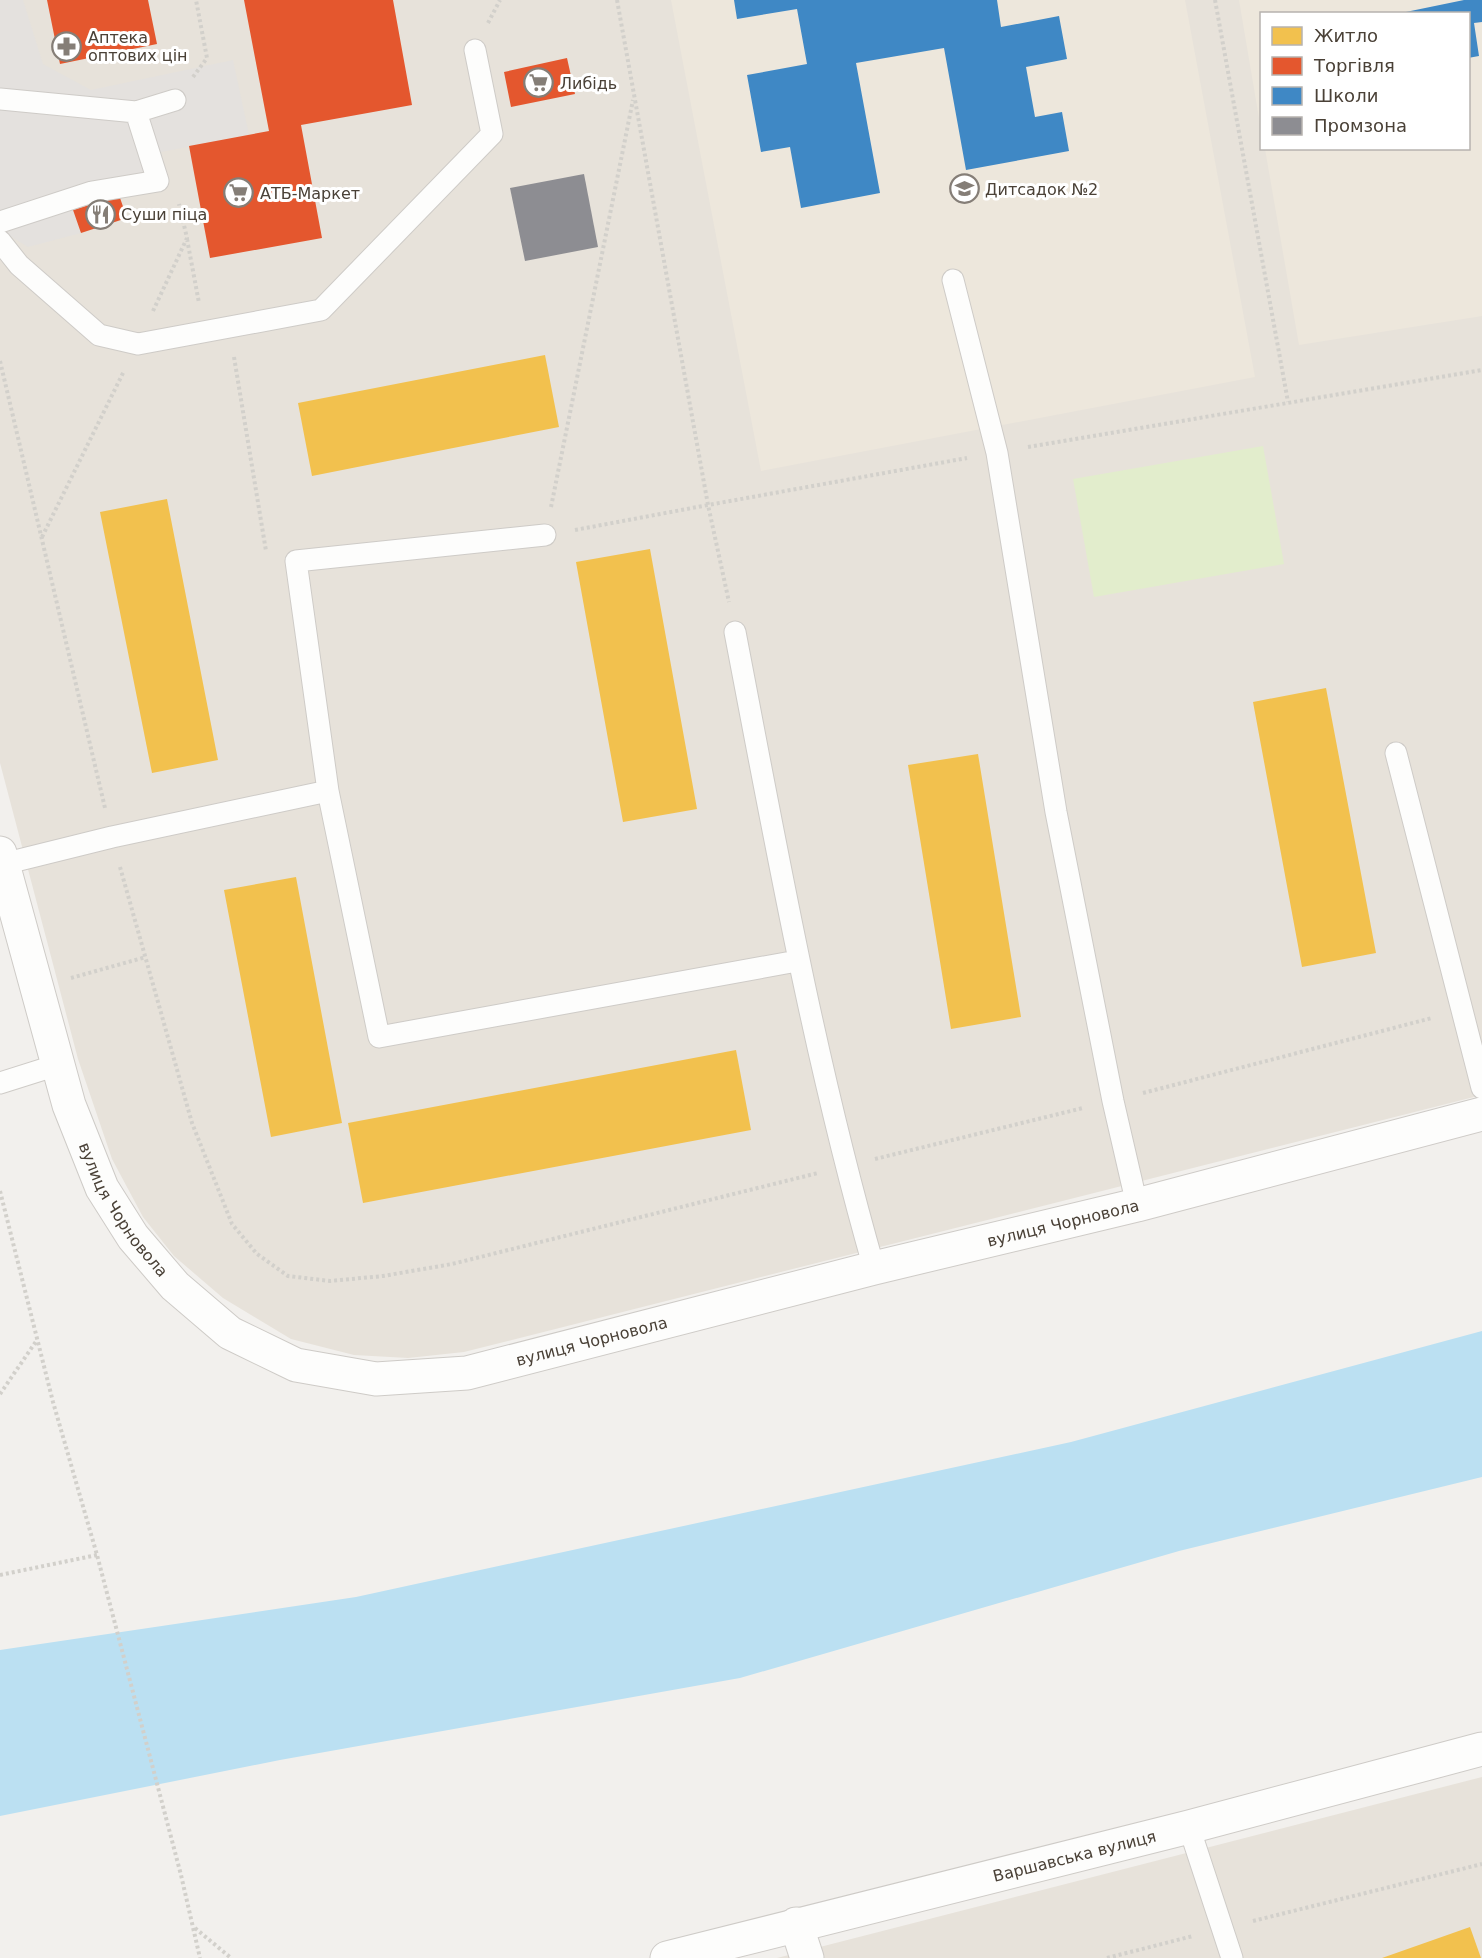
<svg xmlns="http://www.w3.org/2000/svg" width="1482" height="1958" font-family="'DejaVu Sans',sans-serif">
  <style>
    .residential { fill: #e7e2da; fill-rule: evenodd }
    .education { fill: #ede7dc }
    .green { fill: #e2edcc }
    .parking { fill: #e4e1de }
    .water { fill: #bbe0f2 }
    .homes { fill: #f2c14e }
    .shops { fill: #e4572e }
    .schools { fill: #3f88c5 }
    .industry { fill: #8d8d92 }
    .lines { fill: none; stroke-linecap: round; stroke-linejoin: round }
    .service-casing { stroke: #cecbc7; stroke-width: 23 }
    .minor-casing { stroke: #cecbc7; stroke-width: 35 }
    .tertiary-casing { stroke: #cecbc7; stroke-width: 35 }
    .path { stroke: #d2d0cb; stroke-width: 4; stroke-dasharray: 3 3; stroke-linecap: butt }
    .service { stroke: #fdfdfc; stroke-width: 21 }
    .minor { stroke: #fdfdfc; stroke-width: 33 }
    .tertiary { stroke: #fdfdfc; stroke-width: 33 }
    .labels { text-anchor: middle; stroke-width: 6; stroke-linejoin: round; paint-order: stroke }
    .poi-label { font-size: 16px; fill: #4a4137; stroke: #fff; text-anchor: start }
    .street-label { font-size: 16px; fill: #4a4137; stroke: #fff }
  </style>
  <rect width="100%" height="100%" fill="#f2f0ed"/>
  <path class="residential" d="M0,0H1482V1095L464,1352L408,1358L354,1355L291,1339L223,1298L174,1256L143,1217L112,1159L78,1059L0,763ZM1262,14H1468V148H1262Z
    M1482,1777V1958H777Z"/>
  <path class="education" d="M671,0H1185L1255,377L761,471Z
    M1239,0H1482V316L1299,345L1265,149L1468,148V14H1262L1261,130Z"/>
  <path class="green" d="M1263,446L1284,564L1094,597L1073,479Z"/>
  <path class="parking" d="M0,0H23L43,64L91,90L233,60L249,135L161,152L168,184L119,195L74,210L81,233L28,247L5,233L0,213Z"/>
  <path class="water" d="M1482,1331V1477L1179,1551L740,1678L280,1760L0,1816V1650L356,1597L1071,1442Z"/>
  <path class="homes" d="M545,355L559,427L312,476L298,403Z
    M167,499L218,760L152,773L100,512Z
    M650,549L697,809L623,822L576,562Z
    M1326,688L1376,953L1302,967L1253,702Z
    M978,754L1021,1017L951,1029L908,765Z
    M296,877L342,1123L271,1137L224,890Z
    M736,1050L751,1130L363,1203L348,1123Z
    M1470,1927L1481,1958H1382Z"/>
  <path class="shops" d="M47,0H148L157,44L60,64Z
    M244,0H393L412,105L301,125L322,238L210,258L189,146L269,131Z
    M567,58L575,94L511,107L504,72Z
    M119,195L127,218L81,233L73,210Z"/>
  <path class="schools" d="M734,0H997L1001,27L1059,16L1067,59L1026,67L1035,117L1062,112L1069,151L966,170L944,48L856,63L880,193L801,208L790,147L761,152L747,75L807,64L797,9L737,19Z
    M1464,0H1482V22L1474,23L1479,56L1468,58V14H1396Z"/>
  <path class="industry" d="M584,174L598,247L525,261L510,188Z"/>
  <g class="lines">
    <defs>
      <path id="service" d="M0,99L136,112L158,181L92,192L0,222
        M136,112L175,100
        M0,241L19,265L99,335L138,344L321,310L492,134L475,50
        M953,280L997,453L1056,812L1113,1101L1137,1205
        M545,535L296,561L328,791L379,1037L797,961
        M735,632C776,846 814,1059 874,1268
        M1396,753L1482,1088
        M3,864L112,837L328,791
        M0,1083L57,1065
        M1189,1827L1232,1958"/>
      <g id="minor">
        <path d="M796,1924L807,1958"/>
        <path id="s1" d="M667,1958L1189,1827L1482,1749"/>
      </g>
      <g id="tertiary">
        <path id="s2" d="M0,853L69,1105L102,1188L133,1237L175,1286L230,1333L296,1365L376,1379L467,1373L874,1268L1137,1205L1482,1114"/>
      </g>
    </defs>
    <use href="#service" class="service-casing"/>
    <use href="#minor" class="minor-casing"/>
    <use href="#tertiary" class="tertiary-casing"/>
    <path class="path" d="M617,0L708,505L967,458
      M1215,0L1288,402
      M488,23L500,0
      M193,77L207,58L196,0
      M187,239L199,303
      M153,311L187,238L179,204
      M234,357L266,551
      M0,361L105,808
      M1028,447L1482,370
      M551,507L633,100
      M575,530L708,505L729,602
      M42,537L124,371
      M120,867L192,1123L232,1224L257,1254L288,1276L330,1281L383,1276L452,1264L818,1173
      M71,978L146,957
      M1143,1093L1432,1018
      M875,1159L1083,1108
      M0,1191L53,1402L97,1555L181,1875L200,1958
      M0,1394L37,1340
      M0,1575L97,1555
      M1253,1921L1482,1864
      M195,1928L231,1958
      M1107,1958L1193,1936"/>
    <use href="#service" class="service"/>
    <use href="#minor" class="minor"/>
    <use href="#tertiary" class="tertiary"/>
  </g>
  <defs>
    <symbol id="pharmacy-ring" viewBox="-11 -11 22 22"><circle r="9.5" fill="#fff" stroke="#857e77" stroke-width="1.5"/><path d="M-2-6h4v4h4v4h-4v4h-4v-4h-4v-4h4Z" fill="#857e77"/></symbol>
    <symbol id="supermarket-ring" viewBox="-11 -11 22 22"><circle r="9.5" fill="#fff" stroke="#857e77" stroke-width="1.5"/><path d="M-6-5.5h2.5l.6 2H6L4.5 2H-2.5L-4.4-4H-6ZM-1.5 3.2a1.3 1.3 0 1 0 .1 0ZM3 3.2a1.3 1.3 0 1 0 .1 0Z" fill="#857e77"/></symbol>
    <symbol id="school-ring" viewBox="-11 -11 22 22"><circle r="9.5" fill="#fff" stroke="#857e77" stroke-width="1.5"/><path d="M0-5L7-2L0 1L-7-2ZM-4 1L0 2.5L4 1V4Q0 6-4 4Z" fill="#857e77"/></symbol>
    <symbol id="restaurant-ring" viewBox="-11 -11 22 22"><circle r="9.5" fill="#fff" stroke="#857e77" stroke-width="1.5"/><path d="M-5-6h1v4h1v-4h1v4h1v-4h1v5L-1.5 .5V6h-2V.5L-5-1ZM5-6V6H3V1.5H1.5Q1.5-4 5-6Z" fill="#857e77"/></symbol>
  </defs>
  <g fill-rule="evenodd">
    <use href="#pharmacy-ring" x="50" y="30" width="33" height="33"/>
    <use href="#supermarket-ring" x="522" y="66" width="33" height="33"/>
    <use href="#school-ring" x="948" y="172" width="33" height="33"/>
    <use href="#supermarket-ring" x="222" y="176" width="33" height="33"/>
    <use href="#restaurant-ring" x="84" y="198" width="33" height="33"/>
  </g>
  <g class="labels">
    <g class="poi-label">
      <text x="88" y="43">Аптека<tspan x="88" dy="18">оптових цін</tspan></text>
      <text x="560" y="89">Либідь</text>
      <text x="985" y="195">Дитсадок №2</text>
      <text x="260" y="199">АТБ-Маркет</text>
      <text x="121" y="220">Суши піца</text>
    </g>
    <g class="street-label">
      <text dy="6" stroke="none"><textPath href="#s2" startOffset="380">вулиця Чорновола</textPath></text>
      <text dy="6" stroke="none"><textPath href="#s2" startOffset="1406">вулиця Чорновола</textPath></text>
      <text dy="6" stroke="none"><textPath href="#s2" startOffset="920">вулиця Чорновола</textPath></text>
      <text dy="6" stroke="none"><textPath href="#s1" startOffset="420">Варшавська вулиця</textPath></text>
    </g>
  </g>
  <rect x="1260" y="12" width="210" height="138" fill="#ffffff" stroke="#b7b3af" stroke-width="1.5"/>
  <rect x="1272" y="27" width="30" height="18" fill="#f2c14e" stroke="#b7b3af" stroke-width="1.5"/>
  <text x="1314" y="42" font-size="18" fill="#4a4137">Житло</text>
  <rect x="1272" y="57" width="30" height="18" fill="#e4572e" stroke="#b7b3af" stroke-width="1.5"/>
  <text x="1314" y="72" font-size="18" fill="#4a4137">Торгівля</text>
  <rect x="1272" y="87" width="30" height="18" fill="#3f88c5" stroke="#b7b3af" stroke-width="1.5"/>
  <text x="1314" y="102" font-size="18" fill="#4a4137">Школи</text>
  <rect x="1272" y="117" width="30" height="18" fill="#8d8d92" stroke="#b7b3af" stroke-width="1.5"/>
  <text x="1314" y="132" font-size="18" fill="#4a4137">Промзона</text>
</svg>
